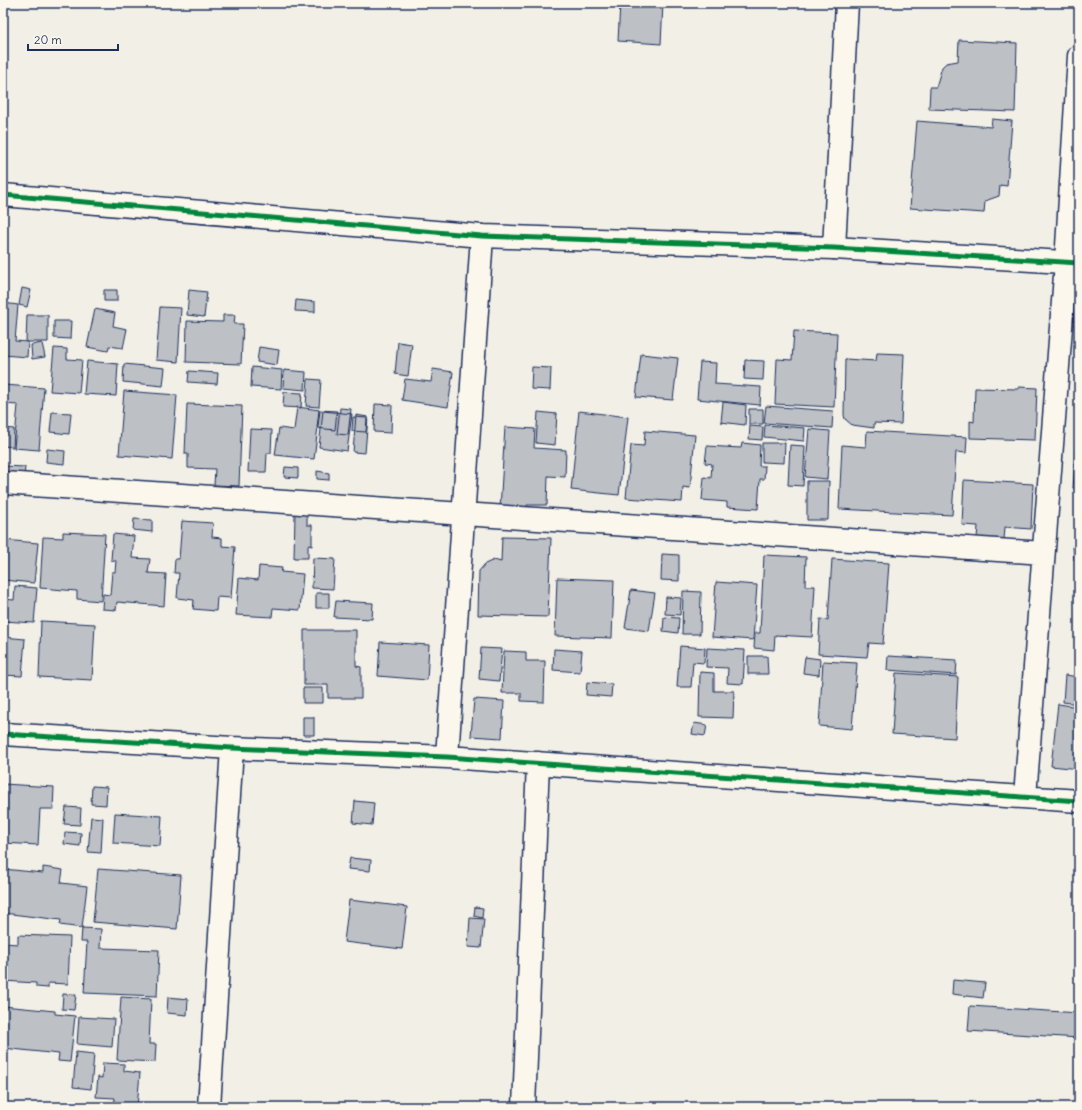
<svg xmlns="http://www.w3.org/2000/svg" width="1082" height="1110" font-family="Delius,sans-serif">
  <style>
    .building { fill: #bdc0c4; stroke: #1b2f5e }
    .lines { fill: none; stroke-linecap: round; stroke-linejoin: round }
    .street-casing { stroke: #1b2f5e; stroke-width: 25 }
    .secondary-casing { stroke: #1b2f5e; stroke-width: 25 }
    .street { stroke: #fbf7ec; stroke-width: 22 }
    .secondary { stroke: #fbf7ec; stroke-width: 22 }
    .cycleway-casing { stroke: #fbf7ec; stroke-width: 8 }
    .cycleway { stroke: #00873e; stroke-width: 5 }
  </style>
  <rect width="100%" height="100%" fill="#f2efe6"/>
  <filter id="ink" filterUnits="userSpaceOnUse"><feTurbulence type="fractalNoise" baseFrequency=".025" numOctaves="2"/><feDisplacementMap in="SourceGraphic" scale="8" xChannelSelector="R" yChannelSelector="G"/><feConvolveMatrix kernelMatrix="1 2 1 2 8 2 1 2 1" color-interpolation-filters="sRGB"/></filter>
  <g filter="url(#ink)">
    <path class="building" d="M620,3H663L661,44L618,41Z
      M959,40L1017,43L1015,112L929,109L930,87H936L942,67L946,63L958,61Z
      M992,119L1012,121L1007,186L1000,185L999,196L985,201L984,213L910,208L917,121L991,127Z
      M22,288L31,290L27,307L19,305Z
      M104,290H117V301H104Z
      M189,290L207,292L204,317L187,315Z
      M296,300L315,302V312L295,311Z
      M3,303L18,305L15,341L28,342L27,357L3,355Z
      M160,307L181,308L178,362L156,360Z
      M95,309L115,313L113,326L127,329L123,348L109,346L108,351L87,347Z
      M27,315H48V342H26Z
      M223,315H235L234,324H243L241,364L186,362L187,321L223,322Z
      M54,321H71L70,339L54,338Z
      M794,331L837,333L834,407L775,404L777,359L792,360Z
      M398,342L412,344L408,376L395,374Z
      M42,343L45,357L32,359L31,345Z
      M259,347L279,350L277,365L257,362Z
      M54,348L67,349V359L82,360L79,393L50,391Z
      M877,353L904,354L901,424L874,423V428L852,425L845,419L844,415L845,359L876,361Z
      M641,354L678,358L673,400L636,397Z
      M745,360L764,361L763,380L744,379Z
      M87,361L118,364L116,396L84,394Z
      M700,362L716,363L715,384L761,387L760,405L697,399Z
      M124,364L165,368L163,386L123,382Z
      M252,367L282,370L281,389L251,387Z
      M532,367L551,368L550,390L531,389Z
      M433,369L453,372L448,407L402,400L405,379L431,382Z
      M284,370L306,372L305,390L283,388Z
      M189,371L218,373L217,384L188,382Z
      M308,379L321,380L319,407L306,406Z
      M4,385L44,388L39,450L14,448L18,405L3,404Z
      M1019,387L1037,388L1035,440L970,438V421L974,422L975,388L1019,389Z
      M124,391L177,395L172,459L119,455Z
      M284,392L302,393L301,408L283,407Z
      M723,402L746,405L745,425L721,422Z
      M187,404L242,406L239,486L214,485L215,469L188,468V454H185Z
      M375,404L392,405L391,433L374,432Z
      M766,406L833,411L832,428L764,423Z
      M297,407L320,410L314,459L275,455L279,428L294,430Z
      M340,408L351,409L348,435L337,434Z
      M749,409H763V424H749Z
      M319,410L337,411L335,430L317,428Z
      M323,411L352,414L347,451L319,447Z
      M579,411L628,417L619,495L571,490Z
      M52,412L71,413L69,434L50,432Z
      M538,412L557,414L555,445L536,443Z
      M356,415L368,417L365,453L353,452Z
      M353,417L367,418L366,432L352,431Z
      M765,425L805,428L804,441L764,437Z
      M750,426L763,427L762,440L749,439Z
      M505,427L535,429L534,448L566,450L565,477L548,476L547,505H527V511L500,509Z
      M3,428L14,429L13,447L3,446Z
      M250,429L272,430L271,453H267L266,472H248Z
      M809,429L830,431L827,479L805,477Z
      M645,431L695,435L690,488L683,487L682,502L626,498L631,445L644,446Z
      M867,431L967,437L966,453L956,452L952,515L839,509L842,445L866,447Z
      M1076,441H1079V489L1073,488Z
      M742,443L760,445L759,466H765L764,479H760L758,509L727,507V502L702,500L704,477L711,478L712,464L705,463L707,446L741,448Z
      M762,443H785L784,463L762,462Z
      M790,445L805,446L803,486L788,485Z
      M47,449L65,451L64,464L46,462Z
      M3,466L25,467L24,477L3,475Z
      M285,467L298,468V478L284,477Z
      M317,471L329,473V480L317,479Z
      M964,480L1033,484L1031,529L1005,527L1004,540L977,538L978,526L962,525Z
      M807,481H829L828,520H807Z
      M295,514H307V525H312V546L308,545V558H294Z
      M134,519L152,520V532L133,530Z
      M182,521L213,523L212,537L222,538V546L235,547L231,598L217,597L216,611L193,609L194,600L177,598L179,573H174L175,559H179Z
      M63,532L105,534L101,601L77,599V591L40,588L43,537L63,538Z
      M113,534L134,536L132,558L150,559L148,573L166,574L164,606L117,602L116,610L102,609L103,594L110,595L112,572H115L116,561L111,560Z
      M502,537L551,538L548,617L478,615L479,571L485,564L494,560L501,562Z
      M3,540L38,543L34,583L3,580Z
      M1073,545H1079V560H1074Z
      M662,554L679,555V581L661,580Z
      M764,555L806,557L805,586H815L812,637L775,635L774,650L754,648L755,633H760Z
      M313,558L335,559L333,589L312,588Z
      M832,559L889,563L883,644L869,643L867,657L818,654L820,619L828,620Z
      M259,566L282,568L281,572L303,574L300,610L273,608L272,617L236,615L239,578L258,580Z
      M557,578L614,580L612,638L555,636Z
      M716,582L757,585L753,640L712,637Z
      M15,586L37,588L34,623L3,621V599L14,600Z
      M631,590L655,593L649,631L625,628Z
      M683,591L701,592L700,634H682Z
      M316,593H329V608H316Z
      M666,597L681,598L680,615L665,614Z
      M336,601L373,603L372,619L334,617Z
      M664,617L679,618L678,633L663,631Z
      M41,621L95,624L92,680L39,677Z
      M304,630H356V666L361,667V698H328V685H304Z
      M3,637L25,639L22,676L3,675Z
      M380,642L429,645L427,680L378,676Z
      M680,646L705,648L704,663L693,662L691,687H677Z
      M481,648L502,649L499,681L479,679Z
      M707,648L745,650L743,684L727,683L728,668L706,667Z
      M554,649L582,651L580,672L553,670Z
      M504,651L526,652V661H545L544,702L521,701V693H502Z
      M748,656H767L768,674H748Z
      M888,656L957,660L956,675L887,670Z
      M805,657L820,659L819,675L803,673Z
      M823,661L857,663L852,729L819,726Z
      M700,672L714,673V691H734L733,718L699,717Z
      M896,673L958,677L955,738L892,734Z
      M1065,675L1079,677V704L1063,702Z
      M587,682L612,684L611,697L586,695Z
      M303,688H323V703H303Z
      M474,699L504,701L502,738L471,736Z
      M1058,704L1079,707V769L1051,766Z
      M303,717H314V735H303Z
      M694,723L707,725L705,736L692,734Z
      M3,784L54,787L53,809H40L38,845L3,843Z
      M92,786L107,787L106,805L91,804Z
      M355,801L374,803L372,825L353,823Z
      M66,807L81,808L80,825L64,824Z
      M115,813L162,816L160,846L113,843Z
      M91,817L103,818L101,853L88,852Z
      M65,832L81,833L80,846L64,844Z
      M350,858L371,860L370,871L348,869Z
      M43,867L63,870L61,883L87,886L82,928L60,925L61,920L3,913V869L43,873Z
      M98,869L181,875L177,929L93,922Z
      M349,900L407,907L402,949L344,942Z
      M475,907L483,908L482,918L474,916Z
      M470,918L484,919L481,948L468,947Z
      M82,928L101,929L100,948L159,950L157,996L84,993L87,942H81Z
      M18,935L70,937L68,984L48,983V988L36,987V983L3,981V943L18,944Z
      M953,980L985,983L983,998L952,994Z
      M63,994L76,995L74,1010L62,1009Z
      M121,997L151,999L149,1044H156L155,1062L117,1060Z
      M168,997L188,999L187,1015L167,1013Z
      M3,1006L55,1011V1014L75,1016L70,1062L58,1061L59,1054L3,1048Z
      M970,1006L1079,1013V1038L968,1031Z
      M79,1017L114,1019L112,1047L77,1044Z
      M76,1052L94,1054L91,1089L73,1087Z
      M103,1063L124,1064V1071L140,1073L137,1107H114L115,1098L96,1097L98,1077L102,1078Z"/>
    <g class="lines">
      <defs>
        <path id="street" d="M834,248L847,3
          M3,483L1043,553
          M3,734L232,748L447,757L1079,801
          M447,757L482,236
          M1025,797L1066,262L1079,56
          M209,1107L232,748
          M524,1107L538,763"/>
        <path id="secondary" d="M3,195L482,236L834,248L1079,263"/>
      </defs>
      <use href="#street" class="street-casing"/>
      <use href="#secondary" class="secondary-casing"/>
      <use href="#street" class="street"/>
      <use href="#secondary" class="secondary"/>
      <defs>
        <path id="cycleway" d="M3,195L482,236L834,248L1079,263
          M3,734L232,748L447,757L1079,801"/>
      </defs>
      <use href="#cycleway" class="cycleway-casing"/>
      <use href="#cycleway" class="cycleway"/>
    </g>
  </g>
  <rect width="1082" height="1110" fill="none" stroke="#fbf7ec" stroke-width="16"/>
  <rect x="8" y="8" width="1066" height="1094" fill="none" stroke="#1b2f5e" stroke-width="1.5" filter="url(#ink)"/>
  <path d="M28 44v6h90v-6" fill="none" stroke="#1b2f5e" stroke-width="2"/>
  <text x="34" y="44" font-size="12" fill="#1b2f5e" stroke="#fbf7ec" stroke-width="3" paint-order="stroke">20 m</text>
</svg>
